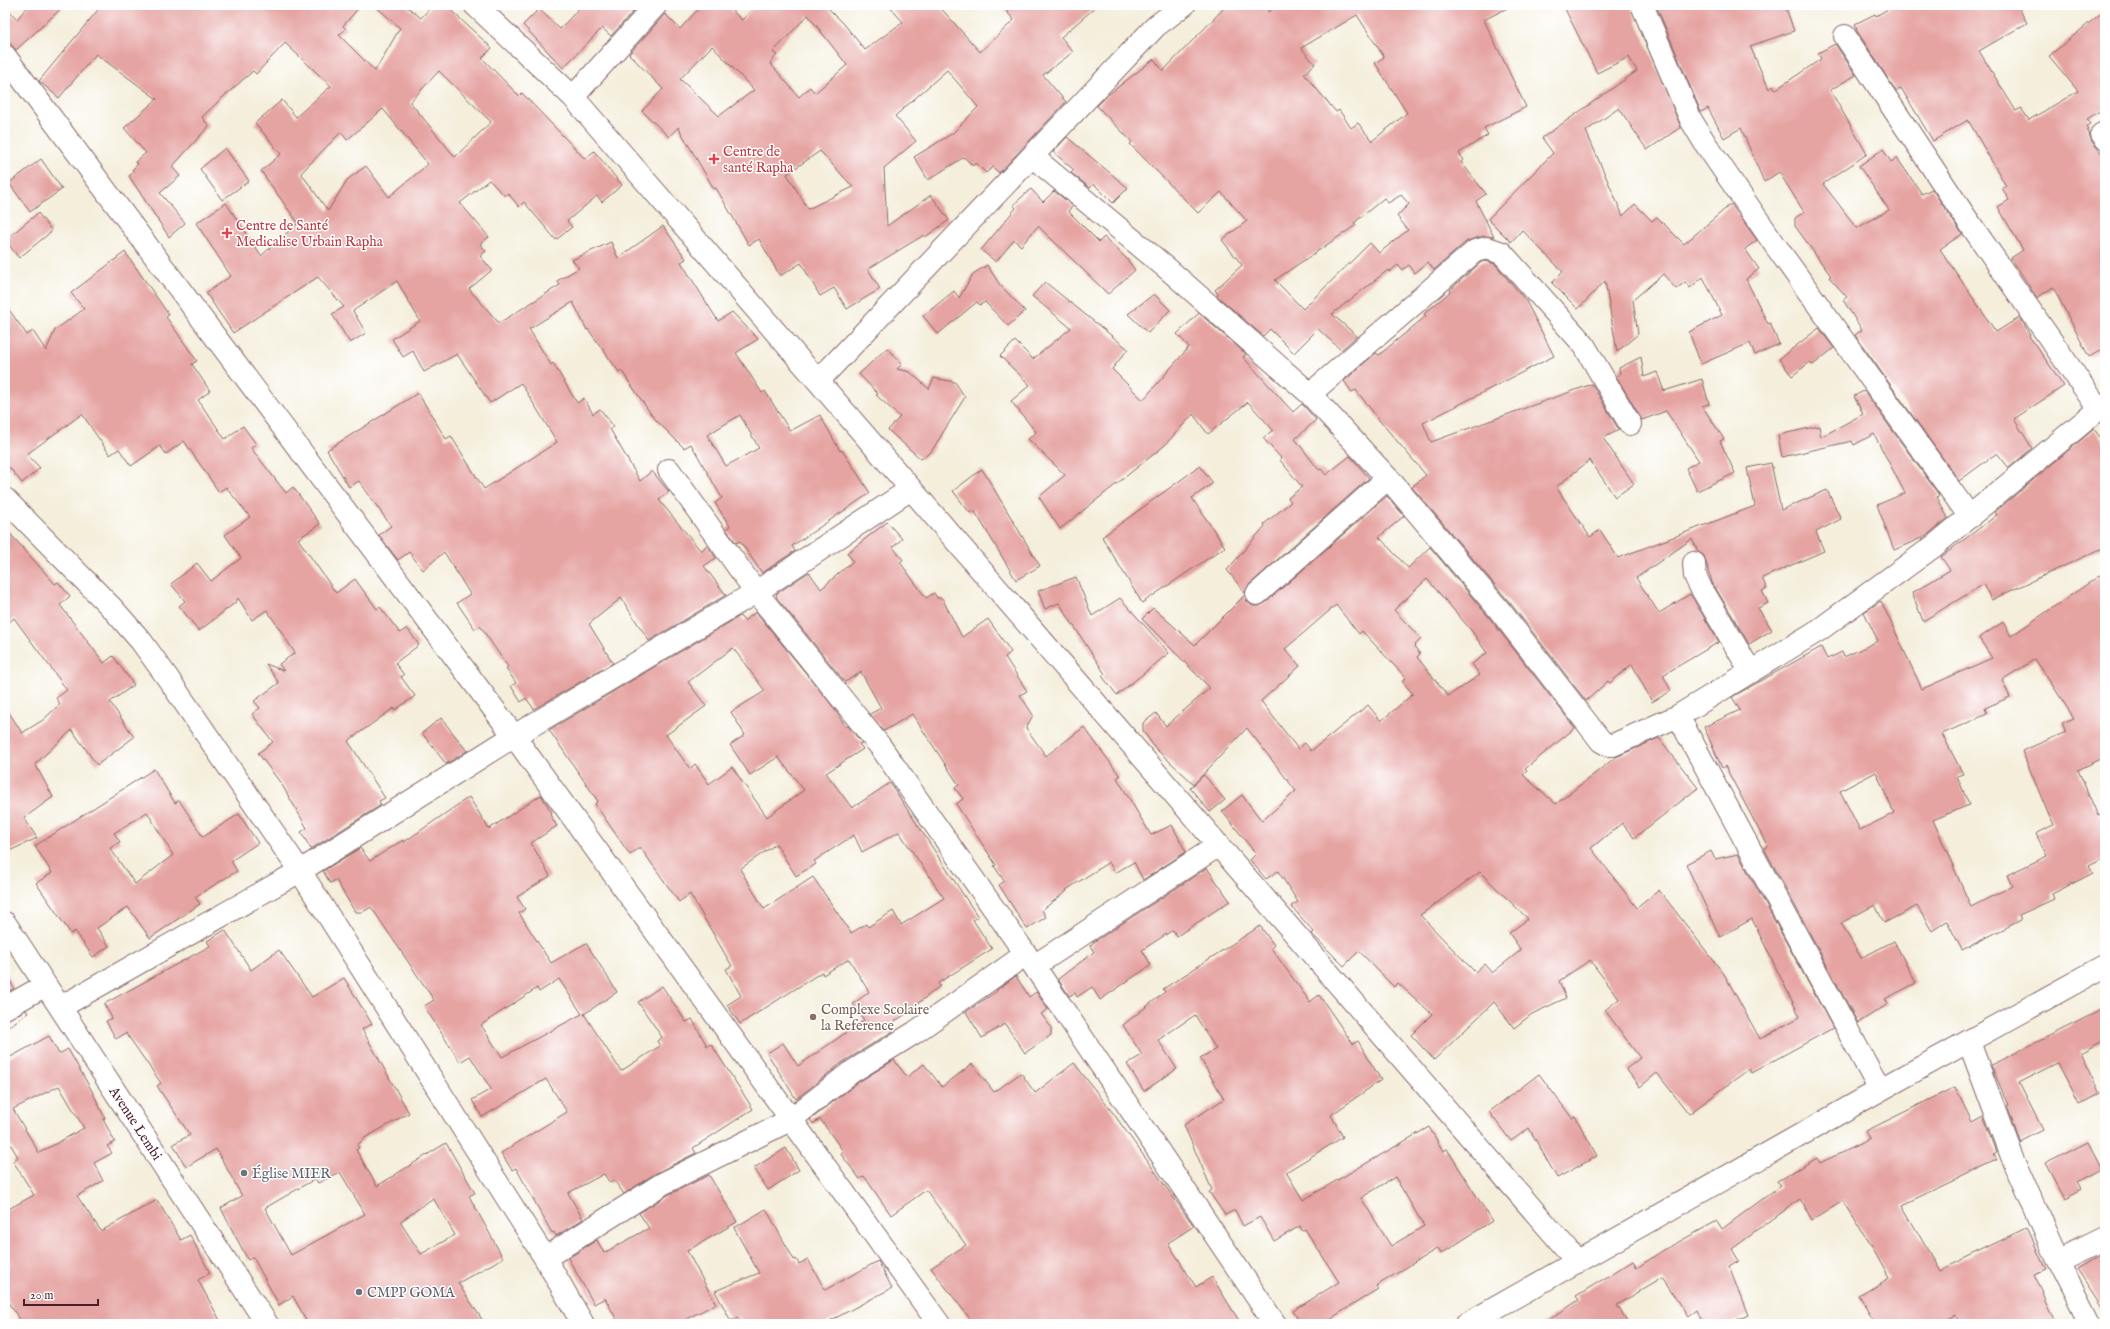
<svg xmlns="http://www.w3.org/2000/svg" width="2110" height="1329" font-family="'IM FELL English',serif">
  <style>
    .building { fill: #e5a3a1; fill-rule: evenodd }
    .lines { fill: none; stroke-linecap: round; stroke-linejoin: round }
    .street-casing { stroke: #866769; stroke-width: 24 }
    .highway-casing { stroke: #866769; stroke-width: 24 }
    .street { stroke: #fff; stroke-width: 22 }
    .highway { stroke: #fff; stroke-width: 22 }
    .health-dot { fill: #e0444e; stroke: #fff; stroke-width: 1.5 }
    .education-dot { fill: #8d6e63; stroke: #fff; stroke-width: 1.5 }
    .worship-dot { fill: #6b7280; stroke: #fff; stroke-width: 1.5 }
    .labels { text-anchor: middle; stroke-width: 3; stroke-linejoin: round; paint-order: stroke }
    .health-label { font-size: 14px; fill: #be3a42; stroke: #fff; text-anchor: start }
    .education-label { font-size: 14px; fill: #785e54; stroke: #fff; text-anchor: start }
    .street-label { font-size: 14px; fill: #4a1f2b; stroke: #fff }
    .worship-label { font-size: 14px; fill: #5b616d; stroke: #fff; text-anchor: start }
  </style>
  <rect width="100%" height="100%" fill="#fff"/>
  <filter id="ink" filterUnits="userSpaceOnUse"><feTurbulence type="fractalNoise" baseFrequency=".025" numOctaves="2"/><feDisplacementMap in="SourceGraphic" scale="8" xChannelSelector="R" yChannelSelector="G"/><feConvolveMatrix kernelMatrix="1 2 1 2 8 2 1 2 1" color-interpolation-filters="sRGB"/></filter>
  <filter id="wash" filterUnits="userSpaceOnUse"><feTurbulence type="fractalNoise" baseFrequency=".012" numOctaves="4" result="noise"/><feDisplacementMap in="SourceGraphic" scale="16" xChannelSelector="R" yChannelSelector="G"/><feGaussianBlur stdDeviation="0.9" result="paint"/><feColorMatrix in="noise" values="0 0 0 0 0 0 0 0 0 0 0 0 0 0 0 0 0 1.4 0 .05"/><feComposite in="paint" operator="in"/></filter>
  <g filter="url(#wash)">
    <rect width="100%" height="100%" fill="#f4eedb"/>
    <g id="blocks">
      <path class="building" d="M29,5H65L16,50L5,37V6L17,19Z
        M102,5H361L343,26L346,29L339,35L375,71L400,28L374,5H405L421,18L433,5H445L492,48L482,58L519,96L522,93L585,159L594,151L622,185L602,202L597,196L567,221L572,227L556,240L524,202L519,207L508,193L505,196L489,180L460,203L489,237L480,244L486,251L480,256L492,270L469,289L499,323L560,285L557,281L579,268L572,260L611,242L618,258L663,226L686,259L681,262L718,321L732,312L758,339L736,353L762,393L765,391L790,431L820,415L840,451L842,450L870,493L792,546L795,551L762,573L740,541L736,543L726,529L730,526L715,503L722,498L691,444L684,448L653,417L621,370L619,372L588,329L587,330L573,302L529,329L551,365L553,363L577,403L584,398L593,414L600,409L614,427L610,429L640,481L652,471L669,492L659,500L701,551L707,545L716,558L704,566L726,595L649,641L621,598L589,624L613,663L534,709L526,698L521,702L511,686L516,683L506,668L508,667L480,626L475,629L457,603L470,594L444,552L423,570L409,552L398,560L379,535L391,526L359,481L349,487L327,450L418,393L446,439L451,436L484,489L557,442L521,383L490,403L457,354L424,372L413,351L403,357L392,339L420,321L397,281L353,311L366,333L350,343L332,314L344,307L318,277L233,333L206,293L231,276L196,223L226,203L261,256L298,223L261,171L281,154L255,123L282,100L296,117L331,86L285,43L256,74L253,71L222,98L202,117L209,126L172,167L180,176L160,193L185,223L169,237L129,176L134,172L132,170L138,164L135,162L146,153L124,128L157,99L96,54L59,98L39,81ZM439,71L491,122L455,157L410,102ZM383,109L428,164L389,197L366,166L347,180L328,211L301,173L341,132L347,140ZM740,415L759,448L726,466L707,435Z
        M582,5H639L611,36L602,28L563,68L523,25L539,9L560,29Z
        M702,5H726L742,20L756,5H825L844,24L865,50L903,22L888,5H938L980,52L1014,20L1001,5H1098L1061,37L1073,52L1043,75L1066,102L999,173L993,167L986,173L976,163L973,166L964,157L928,180L914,157L953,133L978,107L947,70L895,116L916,141L884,168L887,226L931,195L949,220L925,237L924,235L868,269L880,289L847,309L834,288L820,296L801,263L780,276L759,239L749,245L716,188L714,189L678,127L669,137L642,111L663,89L629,54L665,14L680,29ZM808,15L847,65L815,93L810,87L799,97L770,63L777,55L773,52ZM712,46L754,90L719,116L680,79ZM820,151L853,187L808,209L787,174Z
        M1227,5H1264L1268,12L1280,5H1513L1484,20L1526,107L1484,128L1488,135L1459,153L1464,160L1461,162L1486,194L1476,201L1494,237L1484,236L1467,241L1434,270L1428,262L1415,273L1409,265L1402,270L1398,265L1389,272L1388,270L1332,314L1357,336L1341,350L1318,329L1294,353L1270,329L1263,336L1217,296L1218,294L1215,290L1242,265L1222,240L1247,221L1221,192L1198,213L1130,144L1132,142L1097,106L1109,94L1154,59L1163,71ZM1357,15L1384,57L1375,63L1407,113L1372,141L1358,123L1351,128L1339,110L1336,112L1304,74L1315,64L1301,48ZM1401,195L1409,204L1397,216L1408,230L1379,253L1370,243L1303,309L1275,280L1356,225L1354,223L1384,198L1388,203Z
        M1563,5H1630L1681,127L1647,150L1619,108L1586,131L1623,216L1635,204L1652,221L1657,217L1684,244L1731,204L1757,240L1745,249L1759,269L1746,279L1768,324L1770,323L1779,344L1755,355L1750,343L1701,364L1689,332L1722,315L1703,277L1690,288L1685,282L1676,289L1663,274L1633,300L1638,334L1617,352L1605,281L1578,309L1552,283L1563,272L1522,230L1511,242L1488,219L1553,153L1542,138L1637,71L1629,57L1597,73Z
        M1656,5H1785L1794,31L1750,46L1769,89L1773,86L1775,90L1821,59L1818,53L1835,44L1856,75L1830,90L1867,154L1823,184L1857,228L1889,210L1859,166L1883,149L1891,162L1897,158L1922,194L1932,189L1962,234L1940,249L1996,332L2020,317L2030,335L2029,336L2064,386L2014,419L2032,448L2009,468L1997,453L1959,481L1855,335L1862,330L1843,300L1847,297L1829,277L1831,276L1795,226V218L1804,212L1779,172L1764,182L1741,128L1724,138L1708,108L1701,112Z
        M1895,5H2017L2027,23L1979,51L2016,111L2021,108L2029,120L2078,91L2049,56L2105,10V108L2087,119L2090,124L2086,126L2092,142L2105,157V348L2089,357L2053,287L2037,298L2011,258L2023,250L1998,207L2009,200L2002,188L2006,186L1968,120L1933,141L1901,88L1896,91L1857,31L1855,24L1875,14L1876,16Z
        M1067,137L1128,188L1113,203L1094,184L1090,188L1071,173L1074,170L1053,152Z
        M225,148L249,181L222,200L200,169Z
        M41,159L62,189L30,212L9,183Z
        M1031,189L1043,202L1054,191L1073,206L1068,211L1099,242L1104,237L1127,259L1135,270L1108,294L1038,226L1021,246L1014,240L996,262L981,250L1016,208L1013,205Z
        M38,213L52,231L19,258L5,240Z
        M125,252L169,315L166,317L197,361L192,364L210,391L198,400L225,439L243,426L256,444L251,448L286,493L293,487L320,524L298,539L336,593L355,579L377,609L380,607L400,633L407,628L419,645L395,663L404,675L401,677L415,696L395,710L394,708L348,741L385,798L379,801L381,805L311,849L301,832L307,828L282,785L258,753L273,742L252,714L260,708L254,701L279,683L266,664L284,671L279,664L295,653L267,610L252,620L238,598L236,602L199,631L179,606L185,601L171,584L197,563L211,581L241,558L225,535L250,517L226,487L219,492L184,441L166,454L160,446L131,466L119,449L110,455L82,414L27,454L40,468L22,483L9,467L5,470V304L27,335L33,331L46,351L55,330L84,309L71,293Z
        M1486,261L1495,264L1526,301L1554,356L1423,423L1431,442L1592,384L1619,430L1603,438L1634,484L1615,497L1590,460L1556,487L1590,537L1600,530L1618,558L1755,506L1747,468L1771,463L1781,510L1827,490L1841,519L1816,532L1824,551L1762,578L1767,589L1762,591L1768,603L1758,608L1772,630L1749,644L1712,582L1704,556L1698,551L1692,539L1636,578L1659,613L1690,594L1719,642L1663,675L1671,691L1652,702L1632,664L1610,683L1608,681L1586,701L1511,604L1412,487L1426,475L1379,420L1356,390L1352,392L1344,381L1376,353L1379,355L1426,316L1424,314L1451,291L1450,290L1481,262Z
        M987,265L1000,285L1025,311L1008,326L985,302L980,305L977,302L938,334L923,316L954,291L959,298L973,274Z
        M1045,282L1128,349L1112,369L1143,400L1189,347L1177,334L1199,313L1246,354L1243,357L1293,412L1302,404L1316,420L1295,439L1319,470L1321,469L1326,475L1350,456L1369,478L1249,585L1245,593L1227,570L1265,526L1264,524L1291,502L1288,498L1302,487L1280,460L1281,458L1263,438L1273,430L1248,402L1208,434L1193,414L1164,446L1060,529L1039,497L1065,475L1028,439L1036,432L1011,401L1030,385L1000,356L1015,341L1033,359L1071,328L1032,296Z
        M1154,294L1170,310L1148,333L1128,314Z
        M1819,328L1834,348L1813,365L1810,362L1792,376L1779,359Z
        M887,348L902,364L897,369L910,372L929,389L934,378L955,382L965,397L931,452L921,459L888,430L900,417L876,395L878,394L859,374Z
        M1641,357L1644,377L1657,372L1664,391L1702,379L1709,404L1702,406L1724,439L1720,441L1735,473L1697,491L1686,468L1699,461L1666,411L1642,420L1616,376L1620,374L1619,368Z
        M1864,391L1939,495L1937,497L1948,518L1926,536L1894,550L1877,505L1905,493L1874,434L1854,445L1852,441L1782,457L1778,435L1819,426L1821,437L1863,414L1854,396Z
        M2094,429L2105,444V547L1991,600L1984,584L1923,621L1912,593L1950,570L1941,557L1997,515L1995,512Z
        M1200,466L1213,483L1192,498L1225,547L1142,603L1102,537Z
        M982,469L1040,566L1016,580L974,510L970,513L953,491Z
        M1387,496L1404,516L1379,537L1408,568L1430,547L1491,620L1575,728L1525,769L1527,771L1523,775L1556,804L1616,757L1659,738L1698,788L1634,838L1622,823L1591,848L1637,908L1659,890L1724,974L1760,1039L1800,1017L1752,919L1720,937L1686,864L1711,851L1715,859L1738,854L1833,1028L1751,1073L1749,1069L1689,1114L1657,1073L1640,1087L1626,1069L1640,1058L1605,1010L1619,999L1590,960L1559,981L1566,998L1532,1014L1514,1028L1494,1002L1434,1060L1411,1035L1432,1014L1398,983L1394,987L1359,951L1344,966L1312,934L1314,932L1291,906L1298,902L1278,871L1266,879L1250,860L1256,854L1222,811L1242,795L1262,821L1296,791L1247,728L1194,784L1156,749L1143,731V723L1156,713L1166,726L1210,688L1142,619L1153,608L1195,645L1245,595L1247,602L1253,606H1259L1265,603ZM1427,579L1471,630L1487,653L1472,664L1480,675L1448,696L1417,657L1420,654L1414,646L1421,639L1394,610ZM1336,605L1359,634L1362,631L1406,678L1402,681L1413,694L1381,721L1368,705L1311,751L1305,743L1298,749L1261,701L1300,666L1285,649ZM1480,872L1528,919L1509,933L1521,950L1492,973L1484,964L1475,972L1420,915Z
        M887,522L902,539L893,547L903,560L900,562L926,598L934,593L937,598H942L962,637L988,619L1011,652L1005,657L1027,691L1020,695L1033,715L1026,728L1046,756L1084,727L1120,776L1117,778L1151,835L1172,825L1186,852L1143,880L1134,862L1115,873L1109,862L1066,890L1067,891L1042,910L1046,917L1027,929L999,885L1004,881L994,866L996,865L956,804L963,799L955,788L959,785L912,714L884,731L870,714L881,708L861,672L845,682L777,598L776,594L809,572L821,589L853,561L847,553Z
        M5,528L55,584L58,582L70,596L60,605L104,663L113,656L134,685L110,702L134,737L97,765L72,730L35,764L53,797L24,818L37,838L5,853V706L22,733L43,720L60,704L56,698L67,690L14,618L5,626Z
        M2105,572V757L2078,770L2098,816L2105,812V858L2089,866L2093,873L2052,894L2054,899L2019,915L2021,920L1962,950L1947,921L1932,931L1917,906L1884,923L1875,905L1841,923L1861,958L1894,941L1916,983L1885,999L1888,1004L1858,1023L1764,848L1768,847L1725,766L1722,768L1704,727L1740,710L1732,697L1821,647L1827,659L1842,652L1844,657L1878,641L1864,612L1881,601L1922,689L1992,658L1979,638L2003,622L2011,636ZM2035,659L2074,718L2062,723L2066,732L2022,751L2053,825L2036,834L2047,856L2007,875L2012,886L1971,907L1933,820L1969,805L1957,776L1963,774L1942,734L1987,714L1985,708L2010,697L2002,680ZM1876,772L1894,813L1860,830L1840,791Z
        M1076,577L1092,616L1120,598L1169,653L1117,695L1102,676L1105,674L1059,603L1045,609L1038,591Z
        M756,612L831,704L846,727L848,726L862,743L859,744L863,749L826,773L852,808L890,783L978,917L973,920L992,949L938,983L940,986L911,1009L912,1010L889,1025L893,1031L843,1062L796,1099L767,1053L783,1043L798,1066L864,1020L853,1004L869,992L849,959L823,975L822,972L740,1024L727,1005L741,996L726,969L732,966L690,894L679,902L640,847L630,855L595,804L598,801L549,730L740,616L744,621ZM733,648L765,691L731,712L745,735L730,745L750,775L778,757L804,790L767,817L732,767L709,784L695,764L690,769L666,735L706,706L688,682ZM899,832L944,898L901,925L893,911L868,927L866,924L851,933L813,877L764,909L740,869L776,844L796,876L816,864L814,861L854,835L862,852Z
        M441,718L467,751L446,764L422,733Z
        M154,769L175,803L179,800L203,837L239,814L258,843L231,861L237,871L195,897L200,904L150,938L128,907L97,928L109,946L93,957L75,931L71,934L36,883L52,873L35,846ZM147,812L173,855L135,884L110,848L120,842L114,833Z
        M1204,775L1225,800L1210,812L1190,788Z
        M541,795L552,813L550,815L557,826L531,843L550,876L517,897L525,909L519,913L551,963L586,943L617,992L584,1014L621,1071L660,1046L657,1041L662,1037L638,1002L662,986L686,1022L692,1019L707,1046L711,1044L753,1109L693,1148L696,1153L656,1173L624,1194L614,1180L610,1183L604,1174L568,1193L583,1219L556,1236L554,1232L552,1233L516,1168L512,1170L501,1153L567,1112L546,1079L482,1117L472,1100L491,1089L470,1056L460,1062L424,1006L434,1000L371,907L363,912H355L336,880L330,883L323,871L360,848L370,861L403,840L404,842L469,797L489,829ZM559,979L582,1014L502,1057L481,1025L537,988L539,992Z
        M1207,868L1230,901L1177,936L1173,930L1142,950L1151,965L1100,1000L1092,987L1077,997L1075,993L1069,996L1058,979L1094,952L1090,946L1094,942Z
        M1260,926L1274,945L1271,948L1310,1002L1319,995L1353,1044L1358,1041L1381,1080L1331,1115L1343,1137L1286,1172L1303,1200L1429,1127L1443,1151L1447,1149L1492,1221L1441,1254L1438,1248L1376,1286L1378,1289L1322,1324H1301L1293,1311L1339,1282L1305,1229L1302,1231L1300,1226L1274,1241L1260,1217L1243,1226L1235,1210L1225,1215L1209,1192L1212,1190L1184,1125L1224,1099L1200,1058L1216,1049L1195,1015L1158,1040L1177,1069L1144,1091L1127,1064L1142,1055L1123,1025L1165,992L1163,989ZM1395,1177L1424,1226L1391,1246L1361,1198Z
        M225,930L251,970L279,950L312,997L344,978L372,1024L362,1029L409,1113L363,1139L364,1140L357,1145L359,1148L356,1150L377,1186L446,1143L475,1193L469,1196L503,1258L458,1283L485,1324H308L293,1296L279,1305L253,1257L248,1260L230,1226L221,1208L242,1196L216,1149L186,1167L173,1144L190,1135L157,1086L161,1083L126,1033L116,1039L106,1021L112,1018L104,1004L210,946L207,941ZM340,1172L365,1214L291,1255L265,1208L315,1179L318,1183ZM433,1198L455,1235L421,1254L400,1222Z
        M5,971L14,988L5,994Z
        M1016,976L1029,997L1036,992L1048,1009L1041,1014L1051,1027V1035L1025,1053L1005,1024L982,1038L966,1012L997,991V990Z
        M2105,1008V1039L2080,1052L2100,1093L2079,1104L2058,1063L2019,1083L2043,1130L2020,1142L2006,1105L2008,1104L1991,1065Z
        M26,1010L28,1013L5,1029V1020Z
        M49,1036L59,1054L68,1049L92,1091L105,1118L103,1119L115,1142L107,1146L112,1153L94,1163L103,1181L77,1196L101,1231L157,1200L181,1240L190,1235L210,1273L198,1280L222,1324H23L5,1298V1211L34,1195L13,1161L18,1157L5,1135V1060ZM59,1086L84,1128L39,1153L13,1109Z
        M894,1060L907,1077L924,1064L942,1087L972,1064L994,1092L1021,1073L1035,1093L1074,1063L1113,1113L1194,1226L1168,1243L1196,1287L1212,1277L1241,1324H974L931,1268L966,1245L926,1190L891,1215L864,1176L860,1179L840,1153L843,1151L820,1119L813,1124L810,1120L857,1083Z
        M1539,1074L1572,1118L1575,1116L1597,1156L1557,1178L1529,1128L1511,1141L1489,1112Z
        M1955,1087L1972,1122L1983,1116L1997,1153L1994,1155L1997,1160L1902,1205L1939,1270L2027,1228L2046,1269L2034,1274L2057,1324H1960L1956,1316L1942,1324H1876L1859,1296L1889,1278L1874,1251L1843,1201L1812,1220L1800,1199L1732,1249L1739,1261L1729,1267L1748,1315L1728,1324H1703L1697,1310L1688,1317L1662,1278L1617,1305L1629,1324H1542L1579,1300L1576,1296L1633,1261L1637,1268L1662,1251L1717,1221L1722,1229L1780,1186L1777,1181L1817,1158L1820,1163L1870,1139L1866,1131Z
        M2088,1142L2102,1169L2077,1182L2081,1190L2064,1199L2045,1164Z
        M786,1148L799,1170L768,1190L754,1168Z
        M709,1175L737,1222L687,1251L716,1304L676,1324H619L605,1298L594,1304L568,1258L597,1240L604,1253L649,1228L639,1213L668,1195Z
        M766,1209L794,1260L796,1259L799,1264L808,1259L825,1290L878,1261L892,1288L824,1324H742L738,1317L731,1321L715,1291L759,1273L734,1228Z
        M2105,1252V1309L2078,1268Z"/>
    </g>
  </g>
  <g filter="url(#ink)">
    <use href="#blocks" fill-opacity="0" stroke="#866769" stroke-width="1"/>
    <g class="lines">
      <defs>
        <path id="street" d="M475,5L573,97L1578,1262
          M1642,5L1691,120L1705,143L1775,245L1970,517
          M1845,36L1964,215L2098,408
          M5,56L514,736L939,1324
          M573,97L656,5
          M2102,134L2105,138
          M1033,157L1169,270L1310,394L1394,485L1501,612L1601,741L1608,745H1613L1678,716L1819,630L1934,546L2105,404
          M818,381L1156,26L1184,5
          M1310,394L1475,251L1487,248L1502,253L1584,345L1630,424
          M669,470L756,592L880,746L1034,966L1275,1324
          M5,499L113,609L141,641L167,677L300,871L545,1258L583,1324
          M1694,563L1695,576L1700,586L1751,672
          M1257,594L1388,478
          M1678,716L1880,1090
          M5,923L267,1324
          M1034,966L1219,845
          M61,1007L300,871L514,736L756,592L911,489
          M5,1008L44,986
          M1969,1042L2011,1154L2058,1261L2090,1324
          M545,1258L662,1184L790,1120L850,1073L914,1033L1026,954
          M2058,1261L2105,1238"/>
        <path id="highway" d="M1467,1324L1880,1090L2105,966"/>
      </defs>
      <use href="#street" class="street-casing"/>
      <use href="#highway" class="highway-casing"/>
      <use href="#street" class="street"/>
      <use href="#highway" class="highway"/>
    </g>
  </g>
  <g class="health-dot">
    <path d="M712 153h4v4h4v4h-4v4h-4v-4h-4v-4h4z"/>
    <path d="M225 227h4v4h4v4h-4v4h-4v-4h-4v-4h4z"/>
  </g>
  <circle class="education-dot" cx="813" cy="1017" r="4"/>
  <g class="worship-dot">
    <circle cx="244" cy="1173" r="4"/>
    <circle cx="359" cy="1292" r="4"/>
  </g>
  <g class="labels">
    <g class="health-label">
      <text x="723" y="156">Centre de<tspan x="723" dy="16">santé Rapha</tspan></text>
      <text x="236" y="230">Centre de Santé<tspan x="236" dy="16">Medicalise Urbain Rapha</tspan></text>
    </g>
    <g class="education-label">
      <text x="821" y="1014">Complexe Scolaire<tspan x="821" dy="16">la Reference</tspan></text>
    </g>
    <g class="street-label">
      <text transform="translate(136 1123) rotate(57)" y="5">Avenue Lembi</text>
    </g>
    <g class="worship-label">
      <text x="252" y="1178">Église MIER</text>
      <text x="367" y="1297">CMPP GOMA</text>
    </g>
  </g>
  <rect width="2110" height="1329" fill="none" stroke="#fff" stroke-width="20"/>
  <path d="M24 1299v6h74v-6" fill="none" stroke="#4a1f2b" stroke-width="2"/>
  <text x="30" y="1299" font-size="12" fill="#4a1f2b" stroke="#ffffff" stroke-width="3" paint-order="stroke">20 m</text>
</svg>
